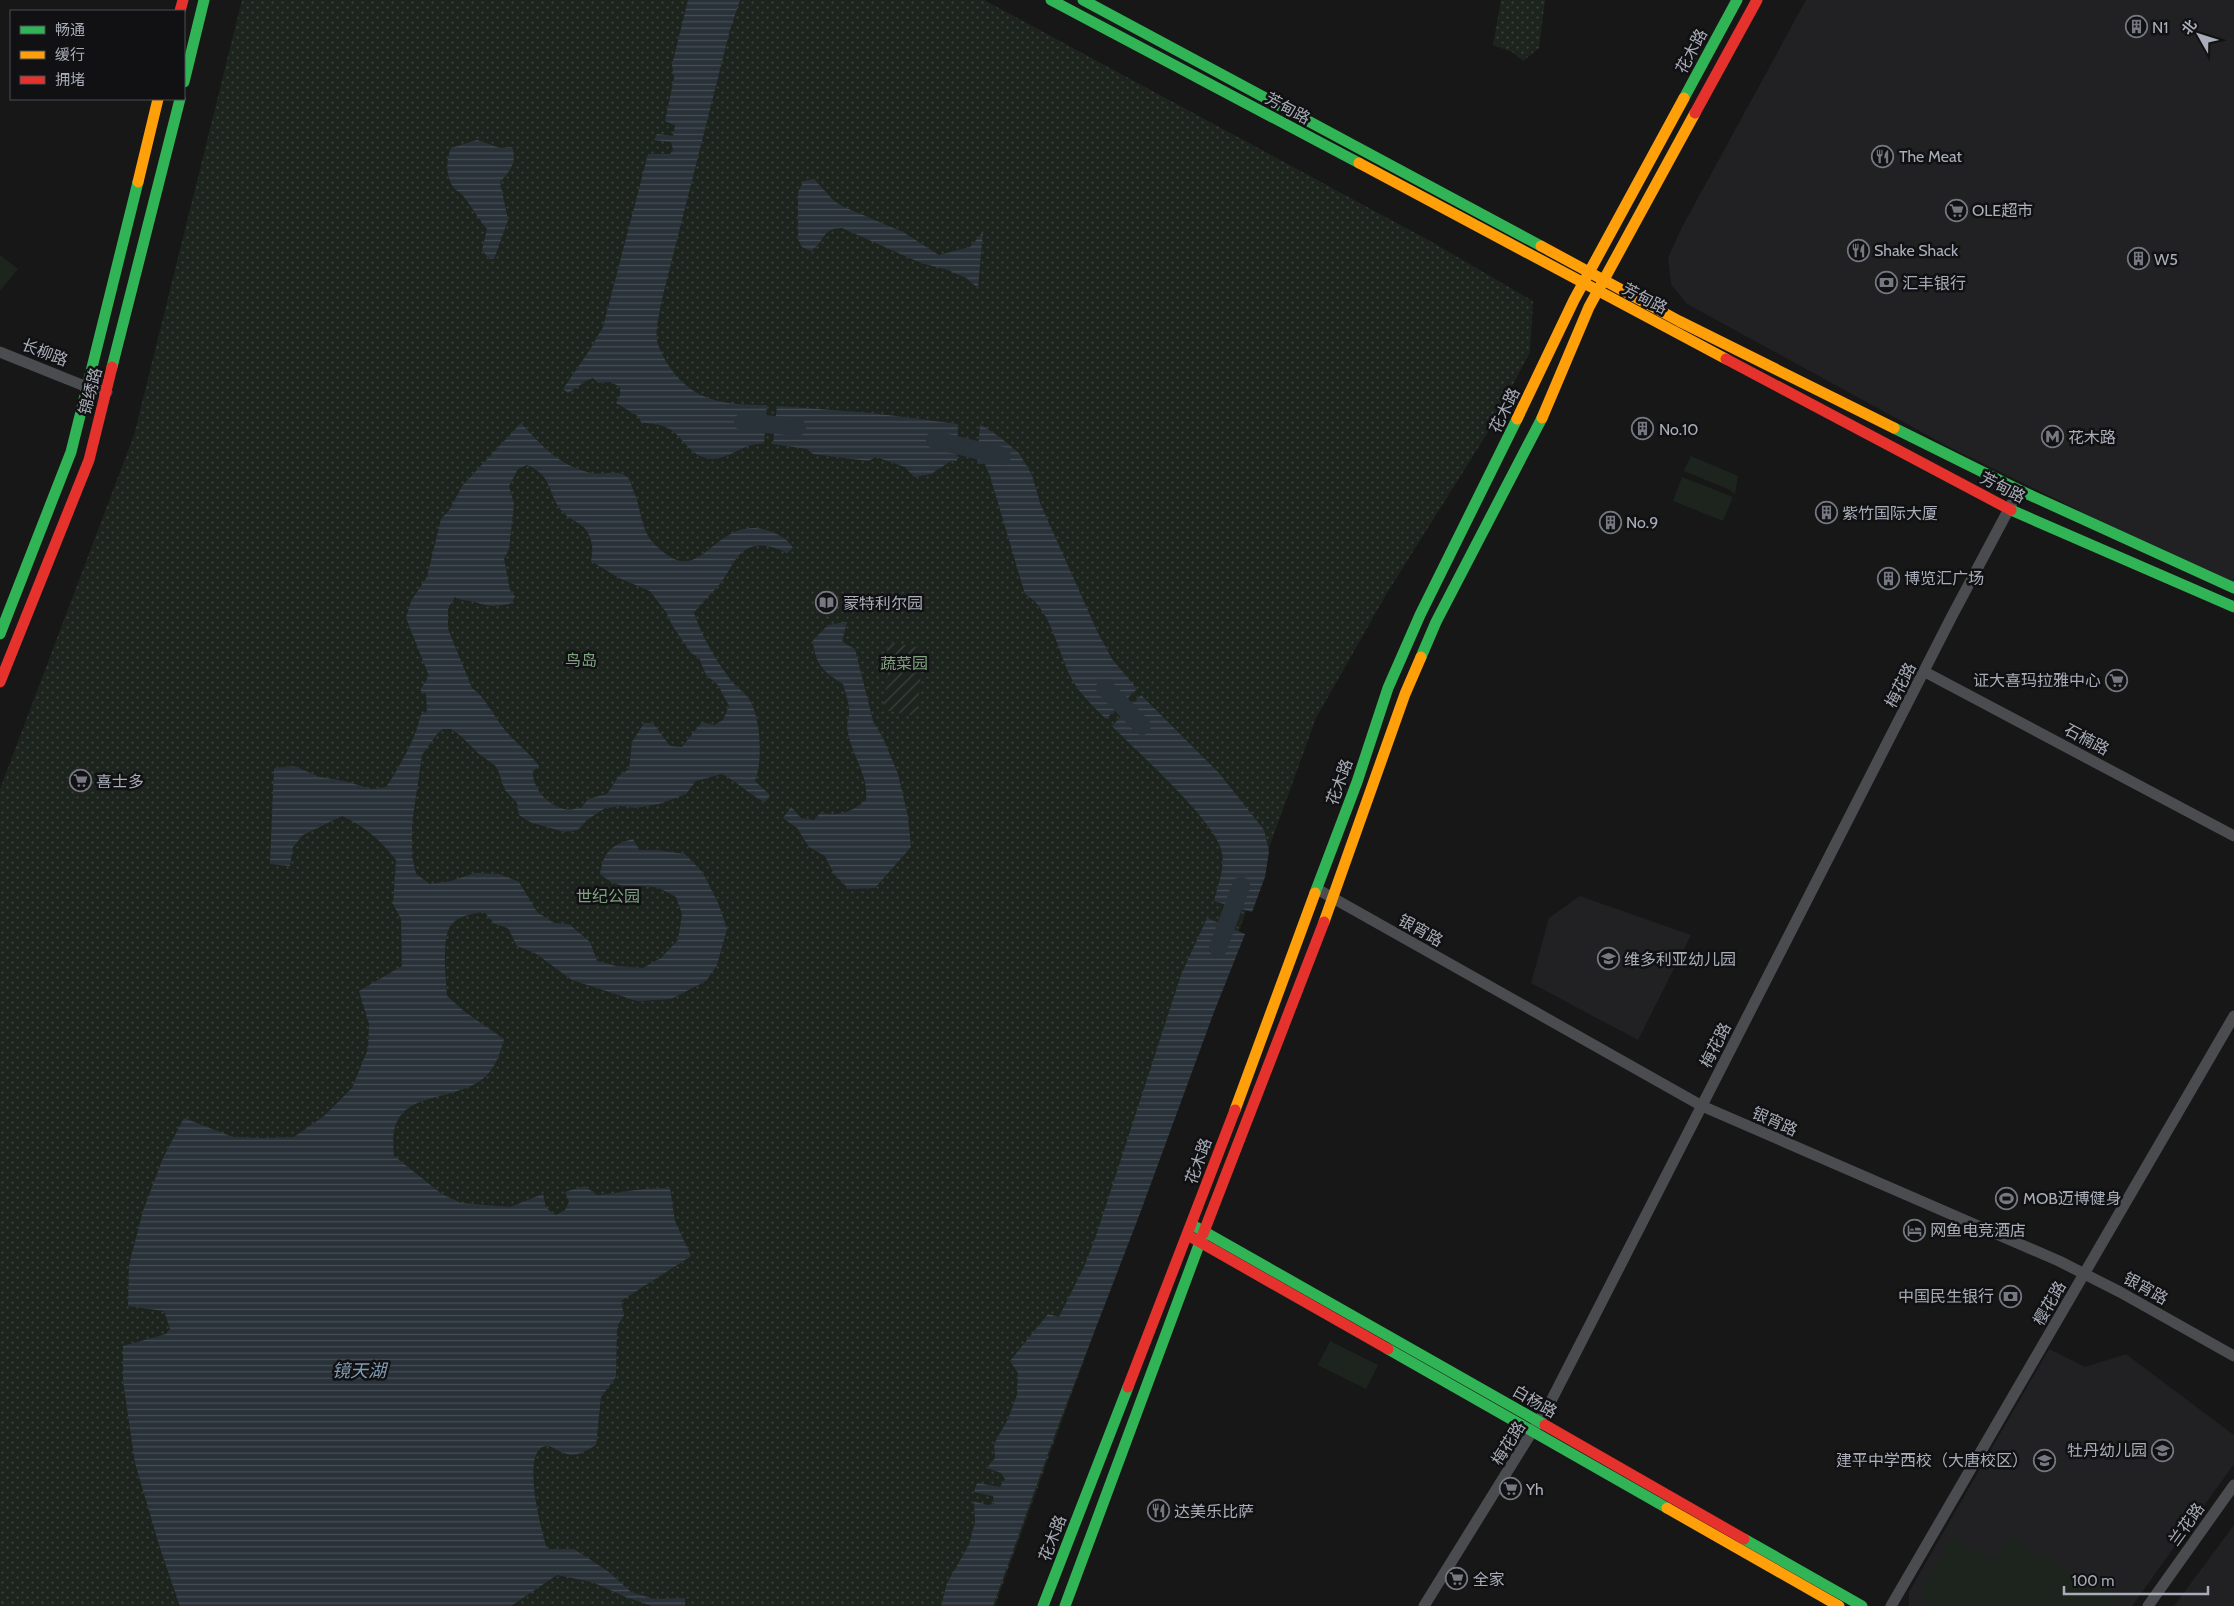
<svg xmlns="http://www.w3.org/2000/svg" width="2234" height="1606" font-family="Cabin,'Noto Sans SC',sans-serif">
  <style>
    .built { fill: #212123 }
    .grass { fill: #1d241e }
    .park { fill: url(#park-dots) }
    .garden { fill: url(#garden-furrows) }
    .water { fill: url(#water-rules); fill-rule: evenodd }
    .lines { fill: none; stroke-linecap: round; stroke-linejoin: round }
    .river { stroke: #2a3239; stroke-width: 18 }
    .street { stroke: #4b4c50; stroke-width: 11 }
    .fast { stroke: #30b455; stroke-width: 11 }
    .slow { stroke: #ff9f0a; stroke-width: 11 }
    .jam { stroke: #e5322d; stroke-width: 11 }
    .labels { text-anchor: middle; stroke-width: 5; stroke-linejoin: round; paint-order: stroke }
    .poi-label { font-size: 16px; fill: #a8adb8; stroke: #111113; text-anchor: start }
    .street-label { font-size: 16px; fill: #a8adb8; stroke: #111113 }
    .park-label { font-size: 16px; fill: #7fa381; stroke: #111113 }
    .water-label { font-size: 18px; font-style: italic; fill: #7f9bb3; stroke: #111113 }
  </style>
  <defs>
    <pattern id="park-dots" width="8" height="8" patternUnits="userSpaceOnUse" patternTransform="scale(1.25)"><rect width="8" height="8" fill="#1d241e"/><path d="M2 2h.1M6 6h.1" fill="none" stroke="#3b413d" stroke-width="1.8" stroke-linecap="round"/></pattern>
    <pattern id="garden-furrows" width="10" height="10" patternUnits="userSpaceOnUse" patternTransform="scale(1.25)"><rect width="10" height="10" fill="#1d241e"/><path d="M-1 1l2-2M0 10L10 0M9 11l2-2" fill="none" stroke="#3b413d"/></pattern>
    <pattern id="water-rules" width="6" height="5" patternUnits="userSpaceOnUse" patternTransform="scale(1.25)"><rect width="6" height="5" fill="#2a3239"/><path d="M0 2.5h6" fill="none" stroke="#464d54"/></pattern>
  </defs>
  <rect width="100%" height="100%" fill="#171717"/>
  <path class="built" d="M1806,0H2234V586L1949,447L1687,304L1671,284L1668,258L1681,229Z
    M1580,896L1691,935L1638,1040L1531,983L1549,918Z
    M2049,1349L2085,1367L2126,1354L2234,1435V1464L2132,1606H1909V1592Z
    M2234,1525V1606H2174Z"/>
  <path class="grass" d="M0,255L18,269L0,291Z
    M1691,456L1738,476L1735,494L1728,489L1684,471Z
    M1682,477L1733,497L1723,521L1673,501Z
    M1330,1341L1378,1365L1366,1389L1318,1365Z
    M2008,1536L2119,1597L2114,1606H1930C1921,1601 1921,1594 1924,1585L1952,1537L1995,1561Z"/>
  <path class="park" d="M242,0H984L1430,241L1533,301L1530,352L1488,432L1387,593L1316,718L995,1606H0V789L134,435Z
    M1501,0H1545L1539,48L1523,61L1512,52L1493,45Z"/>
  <path class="garden" d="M888,642L923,648L917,716L883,710L888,673L880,672L881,663L886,662Z"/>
  <path class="water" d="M688,0H740L730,30L662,299C660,311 655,329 657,341C660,352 665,360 671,369C695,403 728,405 767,405L764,444C744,441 727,463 706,458C688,454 683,436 668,428C660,424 650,424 641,422L638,416L616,403L620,395V387L611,382L598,383L593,378C582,382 577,388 568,393L563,389L589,351L603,327L648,154H670L673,150L671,142L654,140L657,134L673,136L675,125L665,121L674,78L672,65Z
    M477,140L500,148L512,147C518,161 509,173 500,182L508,220L494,259H489L482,250L487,229C478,218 472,207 464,197C462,193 458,192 455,189C445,178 446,160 451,148Z
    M814,179L834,201L844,207L903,232L939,255L970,247L983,232L978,288L966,278L948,270L921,263L842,228C821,228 825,242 811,251L802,247L798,239V192L804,181Z
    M777,406L872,413L958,424L957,461H951L931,474L914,477L905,467L876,457L868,461L813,454L807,449L773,444Z
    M521,423C544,448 557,464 591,473C602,476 619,468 628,478C631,481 632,488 634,492C640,506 641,523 648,536C653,545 670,559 680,561C706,567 724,518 766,530C778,534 786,537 793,548L787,553C770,544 749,540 736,559C730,567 726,577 719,585C711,595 701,602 694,613C703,639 716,661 733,683C738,688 745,693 749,699C761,717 763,762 755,781L770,795L765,802C749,795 738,782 722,774L696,781L686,794L659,804L636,808L621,806L605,808L587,820L578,830L564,832L530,822L519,815L517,803L505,790L497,767L478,753L461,736L451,729H443L437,734L422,755L412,823V856L416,874L430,884L451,881L475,873L499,874L519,882L537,912L554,923L569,924L590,942L597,961L616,966L643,968L661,958L678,940L682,914L676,897C670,894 661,888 654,887C630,884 620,891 600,874C604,851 611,845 633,839L639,850H657L685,854L703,873L719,905L727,929L717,965L706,981L671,999L637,1001L572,980L535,953L517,946L508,928L495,924L484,912C473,913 458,916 451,925C441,938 446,979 447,996L465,1012L504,1039C500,1054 494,1072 480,1081C440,1106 386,1088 394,1156L442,1194L461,1203L510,1207L543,1194L546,1208L556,1215L565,1210L569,1202L565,1192L585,1186L597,1195C621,1193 645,1187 670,1188L675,1221L691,1256L621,1301L624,1315L617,1327L616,1377L601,1397L596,1445C580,1454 574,1459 557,1450C554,1448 550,1446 547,1446C519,1447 542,1534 547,1549H574L609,1572L631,1592L654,1599L685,1598V1606H652L626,1597L592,1582L557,1575L511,1606H180L160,1548L135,1463L123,1381V1346L166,1334L170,1329L164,1311L128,1306L129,1265L143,1211L163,1158L184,1118L233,1137L263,1138L294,1137L324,1116L352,1088L368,1049L369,1024L359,991L402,966L401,919L393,904L396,860C381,841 365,826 342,816L303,835L293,847L290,866L270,864L274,768L294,766L320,777L344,781L372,789L386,787C397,771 418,735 420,716L427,711L426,694L420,690L429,676L406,618L411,601L427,577L441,519L450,509L462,486ZM527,465C556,477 546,498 566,515C575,523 584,523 589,535C593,543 593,552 591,561L619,578L650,591L666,612L672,625L691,653L699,658L706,675L718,685L729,706L723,720L714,725L702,722L682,747L670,746L653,723H644L632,742L629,769L619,776L607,794L588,799L581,808C576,808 569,811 564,809C547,805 532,788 533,771L539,766C528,751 512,740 501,725C492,713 485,697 472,688L448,629V608L455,597C464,602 467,599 475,602C490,607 497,607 512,603L515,596L510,590L504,559L509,549L514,504L509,486L518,469Z
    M980,424L1001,438L1019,453L1032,475L1040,503L1098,633L1112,659L1137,689L1106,719C1094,707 1081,695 1073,681C1058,655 1052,609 1025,594L990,476L985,464H977Z
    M847,622L842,642L855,649L873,721L883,738L898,774L908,817L911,847L875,888L849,889L834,874L825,856L809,847L797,828L783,818L791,807L801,818L814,820L820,813C841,816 850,813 866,800C869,773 849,752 847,726C847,720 850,715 849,710C849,701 845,692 843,684C823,671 815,665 813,640L828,625Z
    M1141,695L1219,773L1264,830L1269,852L1265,877L1252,912L1214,901C1218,885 1225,868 1222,852C1215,820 1137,752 1112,726Z
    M1207,918L1245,934L1214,1012L1139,1216L1058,1426L993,1606H941L947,1583L969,1545L975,1522L974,1501L987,1505L994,1504L993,1496L974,1492L977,1483L1000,1487L1005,1479L1001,1473L987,1468L995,1458L994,1444L1008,1419L1017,1395L1018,1373L1010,1361L1048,1314L1059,1317L1084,1267L1096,1236L1181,975Z"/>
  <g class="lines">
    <path class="river" d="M743,422L797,427
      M935,440L1002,456
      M1105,688L1142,726
      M1218,948L1241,886"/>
    <path class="street" d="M0,352L87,387L107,392
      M1925,672L2234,836
      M1317,889L1702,1106L2059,1261L2120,1292L2234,1356
      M1424,1606L1551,1401L1952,616L2019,490
      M1891,1606L2234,1016
      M2148,1606L2234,1485"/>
    <path class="fast" d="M1051,0L1359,163
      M1083,0L1541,246
      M184,82L204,0
      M1684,98L1737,0
      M112,367L180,99
      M1894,428L2019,490L2234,588
      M2011,510L2234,607
      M0,634L71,452L138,182
      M1421,657L1436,622L1542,418
      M1315,893L1357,782L1388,688L1420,615L1517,419
      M1196,1227L1545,1425
      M1388,1349L1667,1508
      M1744,1539L1862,1606
      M1043,1606L1128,1387
      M1065,1606L1203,1234"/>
    <path class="slow" d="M1359,163L1726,359
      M138,182L158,99
      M1541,246L1679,321L1894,428
      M1542,418L1589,307L1695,113
      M1517,419L1574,300L1684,98
      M1324,922L1405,694L1421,657
      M1235,1110L1315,893
      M1667,1508L1839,1606"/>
    <path class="jam" d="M180,11L183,0
      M1695,113L1757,0
      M1726,359L2011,510
      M0,682L89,460L112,367
      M1203,1234L1324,922
      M1191,1237L1388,1349
      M1128,1387L1235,1110
      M1545,1425L1744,1539"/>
  </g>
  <defs>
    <symbol id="building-ring" viewBox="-11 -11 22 22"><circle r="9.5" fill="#111113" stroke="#757880" stroke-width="1.5"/><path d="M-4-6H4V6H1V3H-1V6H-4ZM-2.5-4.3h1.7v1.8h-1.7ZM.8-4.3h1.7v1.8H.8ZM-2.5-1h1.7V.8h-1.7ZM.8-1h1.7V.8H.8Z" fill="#757880"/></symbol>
    <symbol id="restaurant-ring" viewBox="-11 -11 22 22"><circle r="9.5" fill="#111113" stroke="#757880" stroke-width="1.5"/><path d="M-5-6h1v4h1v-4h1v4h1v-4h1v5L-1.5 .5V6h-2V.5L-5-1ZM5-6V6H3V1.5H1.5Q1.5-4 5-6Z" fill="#757880"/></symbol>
    <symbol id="supermarket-ring" viewBox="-11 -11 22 22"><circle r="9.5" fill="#111113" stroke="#757880" stroke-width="1.5"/><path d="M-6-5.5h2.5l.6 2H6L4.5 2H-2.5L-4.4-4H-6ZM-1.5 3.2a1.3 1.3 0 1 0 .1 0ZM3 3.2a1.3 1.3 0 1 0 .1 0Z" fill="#757880"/></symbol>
    <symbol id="bank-ring" viewBox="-11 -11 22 22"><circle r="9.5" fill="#111113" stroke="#757880" stroke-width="1.5"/><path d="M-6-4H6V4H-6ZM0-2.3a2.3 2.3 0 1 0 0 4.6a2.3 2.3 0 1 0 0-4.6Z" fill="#757880"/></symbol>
    <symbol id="metro-ring" viewBox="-11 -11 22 22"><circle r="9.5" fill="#111113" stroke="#757880" stroke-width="1.5"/><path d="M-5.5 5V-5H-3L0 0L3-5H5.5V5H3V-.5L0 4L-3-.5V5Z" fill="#757880"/></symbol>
    <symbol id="library-ring" viewBox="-11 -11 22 22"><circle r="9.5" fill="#111113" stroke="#757880" stroke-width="1.5"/><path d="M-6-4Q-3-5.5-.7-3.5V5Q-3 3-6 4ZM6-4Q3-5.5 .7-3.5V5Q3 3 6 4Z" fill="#757880"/></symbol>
    <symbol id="school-ring" viewBox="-11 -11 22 22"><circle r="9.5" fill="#111113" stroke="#757880" stroke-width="1.5"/><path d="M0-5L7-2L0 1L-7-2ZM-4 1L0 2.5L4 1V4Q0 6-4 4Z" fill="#757880"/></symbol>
    <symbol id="stadium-ring" viewBox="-11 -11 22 22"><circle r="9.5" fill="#111113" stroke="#757880" stroke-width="1.5"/><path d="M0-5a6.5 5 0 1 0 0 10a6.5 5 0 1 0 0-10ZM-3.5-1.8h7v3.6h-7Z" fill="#757880"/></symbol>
    <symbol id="hotel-ring" viewBox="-11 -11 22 22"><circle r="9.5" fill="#111113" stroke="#757880" stroke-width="1.5"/><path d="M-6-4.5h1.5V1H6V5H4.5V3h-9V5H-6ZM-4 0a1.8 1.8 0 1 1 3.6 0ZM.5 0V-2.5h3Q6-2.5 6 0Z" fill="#757880"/></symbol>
  </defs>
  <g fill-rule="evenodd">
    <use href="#building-ring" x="2124" y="14" width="25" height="25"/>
    <use href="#restaurant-ring" x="1870" y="144" width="25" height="25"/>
    <use href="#supermarket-ring" x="1944" y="198" width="25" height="25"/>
    <use href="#restaurant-ring" x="1846" y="238" width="25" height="25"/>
    <use href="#building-ring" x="2126" y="246" width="25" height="25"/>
    <use href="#bank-ring" x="1874" y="270" width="25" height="25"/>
    <use href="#building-ring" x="1630" y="416" width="25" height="25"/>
    <use href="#metro-ring" x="2040" y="424" width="25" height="25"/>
    <use href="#building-ring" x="1814" y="500" width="25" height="25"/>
    <use href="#building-ring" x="1598" y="510" width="25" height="25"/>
    <use href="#building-ring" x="1876" y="566" width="25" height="25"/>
    <use href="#library-ring" x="814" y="590" width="25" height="25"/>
    <use href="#supermarket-ring" x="2104" y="668" width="25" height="25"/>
    <use href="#supermarket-ring" x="68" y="768" width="25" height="25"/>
    <use href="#school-ring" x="1596" y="946" width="25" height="25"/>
    <use href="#stadium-ring" x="1994" y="1186" width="25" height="25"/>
    <use href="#hotel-ring" x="1902" y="1218" width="25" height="25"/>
    <use href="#bank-ring" x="1998" y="1284" width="25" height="25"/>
    <use href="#school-ring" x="2150" y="1438" width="25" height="25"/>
    <use href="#school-ring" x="2032" y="1448" width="25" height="25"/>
    <use href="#supermarket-ring" x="1498" y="1476" width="25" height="25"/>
    <use href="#restaurant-ring" x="1146" y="1498" width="25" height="25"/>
    <use href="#supermarket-ring" x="1444" y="1566" width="25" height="25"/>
  </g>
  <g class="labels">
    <g class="poi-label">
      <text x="2152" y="33">N1</text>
      <text x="1899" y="162">The Meat</text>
      <text x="1972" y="216">OLE超市</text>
      <text x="1874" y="256">Shake Shack</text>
      <text x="2154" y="265">W5</text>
      <text x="1902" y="289">汇丰银行</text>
      <text x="1659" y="435">No.10</text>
      <text x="2068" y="443">花木路</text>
      <text x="1842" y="519">紫竹国际大厦</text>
      <text x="1626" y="528">No.9</text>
      <text x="1904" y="584">博览汇广场</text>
      <text x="843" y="609">蒙特利尔园</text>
      <text x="2101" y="686" text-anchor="end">证大喜玛拉雅中心</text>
      <text x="96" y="787">喜士多</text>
      <text x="1624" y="965">维多利亚幼儿园</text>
      <text x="2023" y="1204">MOB迈博健身</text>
      <text x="1930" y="1236">网鱼电竞酒店</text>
      <text x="1994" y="1302" text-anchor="end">中国民生银行</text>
      <text x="2147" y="1456" text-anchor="end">牡丹幼儿园</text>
      <text x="2028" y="1466" text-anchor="end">建平中学西校（大唐校区）</text>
      <text x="1526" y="1495">Yh</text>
      <text x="1174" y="1517">达美乐比萨</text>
      <text x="1473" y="1585">全家</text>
    </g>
    <g class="street-label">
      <text transform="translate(1691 51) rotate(-62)" y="6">花木路</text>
      <text transform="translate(1288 108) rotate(28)" y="6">芳甸路</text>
      <text transform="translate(1645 298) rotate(27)" y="6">芳甸路</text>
      <text transform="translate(45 352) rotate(21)" y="6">长柳路</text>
      <text transform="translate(90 391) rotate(-75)" y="6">锦绣路</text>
      <text transform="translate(1504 410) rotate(-64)" y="6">花木路</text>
      <text transform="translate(2003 487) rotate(27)" y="6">芳甸路</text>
      <text transform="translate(1900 685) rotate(-63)" y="6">梅花路</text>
      <text transform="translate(2087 739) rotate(28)" y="6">石楠路</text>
      <text transform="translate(1339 782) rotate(-70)" y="6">花木路</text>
      <text transform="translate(1421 930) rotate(29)" y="6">银宵路</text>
      <text transform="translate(1715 1045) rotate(-63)" y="6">梅花路</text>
      <text transform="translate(1775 1121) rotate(24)" y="6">银宵路</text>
      <text transform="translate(1198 1161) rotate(-70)" y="6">花木路</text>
      <text transform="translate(2146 1288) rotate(29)" y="6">银宵路</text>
      <text transform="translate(2049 1303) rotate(-60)" y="6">樱花路</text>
      <text transform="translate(1535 1401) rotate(30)" y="6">白杨路</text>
      <text transform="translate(1508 1443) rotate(-58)" y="6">梅花路</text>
      <text transform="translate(2186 1524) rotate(-54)" y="6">兰花路</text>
      <text transform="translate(1052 1538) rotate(-69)" y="6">花木路</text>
    </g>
    <g class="park-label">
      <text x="581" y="666">鸟岛</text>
      <text x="904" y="669">蔬菜园</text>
      <text x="608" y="902">世纪公园</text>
    </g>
    <g class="water-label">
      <text x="359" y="1377">镜天湖</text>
    </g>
  </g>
  <rect x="10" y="10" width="175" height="90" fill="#111113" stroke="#4d4f55"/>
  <rect x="20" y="26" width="25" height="8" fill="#30b455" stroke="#4d4f55"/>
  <text x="55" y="35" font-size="15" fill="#a8adb8">畅通</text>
  <rect x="20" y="51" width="25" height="8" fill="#ff9f0a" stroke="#4d4f55"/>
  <text x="55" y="60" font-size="15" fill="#a8adb8">缓行</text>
  <rect x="20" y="76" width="25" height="8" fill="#e5322d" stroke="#4d4f55"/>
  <text x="55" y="85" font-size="15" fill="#a8adb8">拥堵</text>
  <g transform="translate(2199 35) rotate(309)" stroke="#111113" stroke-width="4" paint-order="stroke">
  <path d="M0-4L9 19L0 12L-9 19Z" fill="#a8adb8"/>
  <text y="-8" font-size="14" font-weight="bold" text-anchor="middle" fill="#a8adb8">北</text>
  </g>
  <path d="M2064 1586v8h144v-8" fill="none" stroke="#a8adb8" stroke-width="2.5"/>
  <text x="2072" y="1586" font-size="15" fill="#a8adb8" stroke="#111113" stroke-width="4" paint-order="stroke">100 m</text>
</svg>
